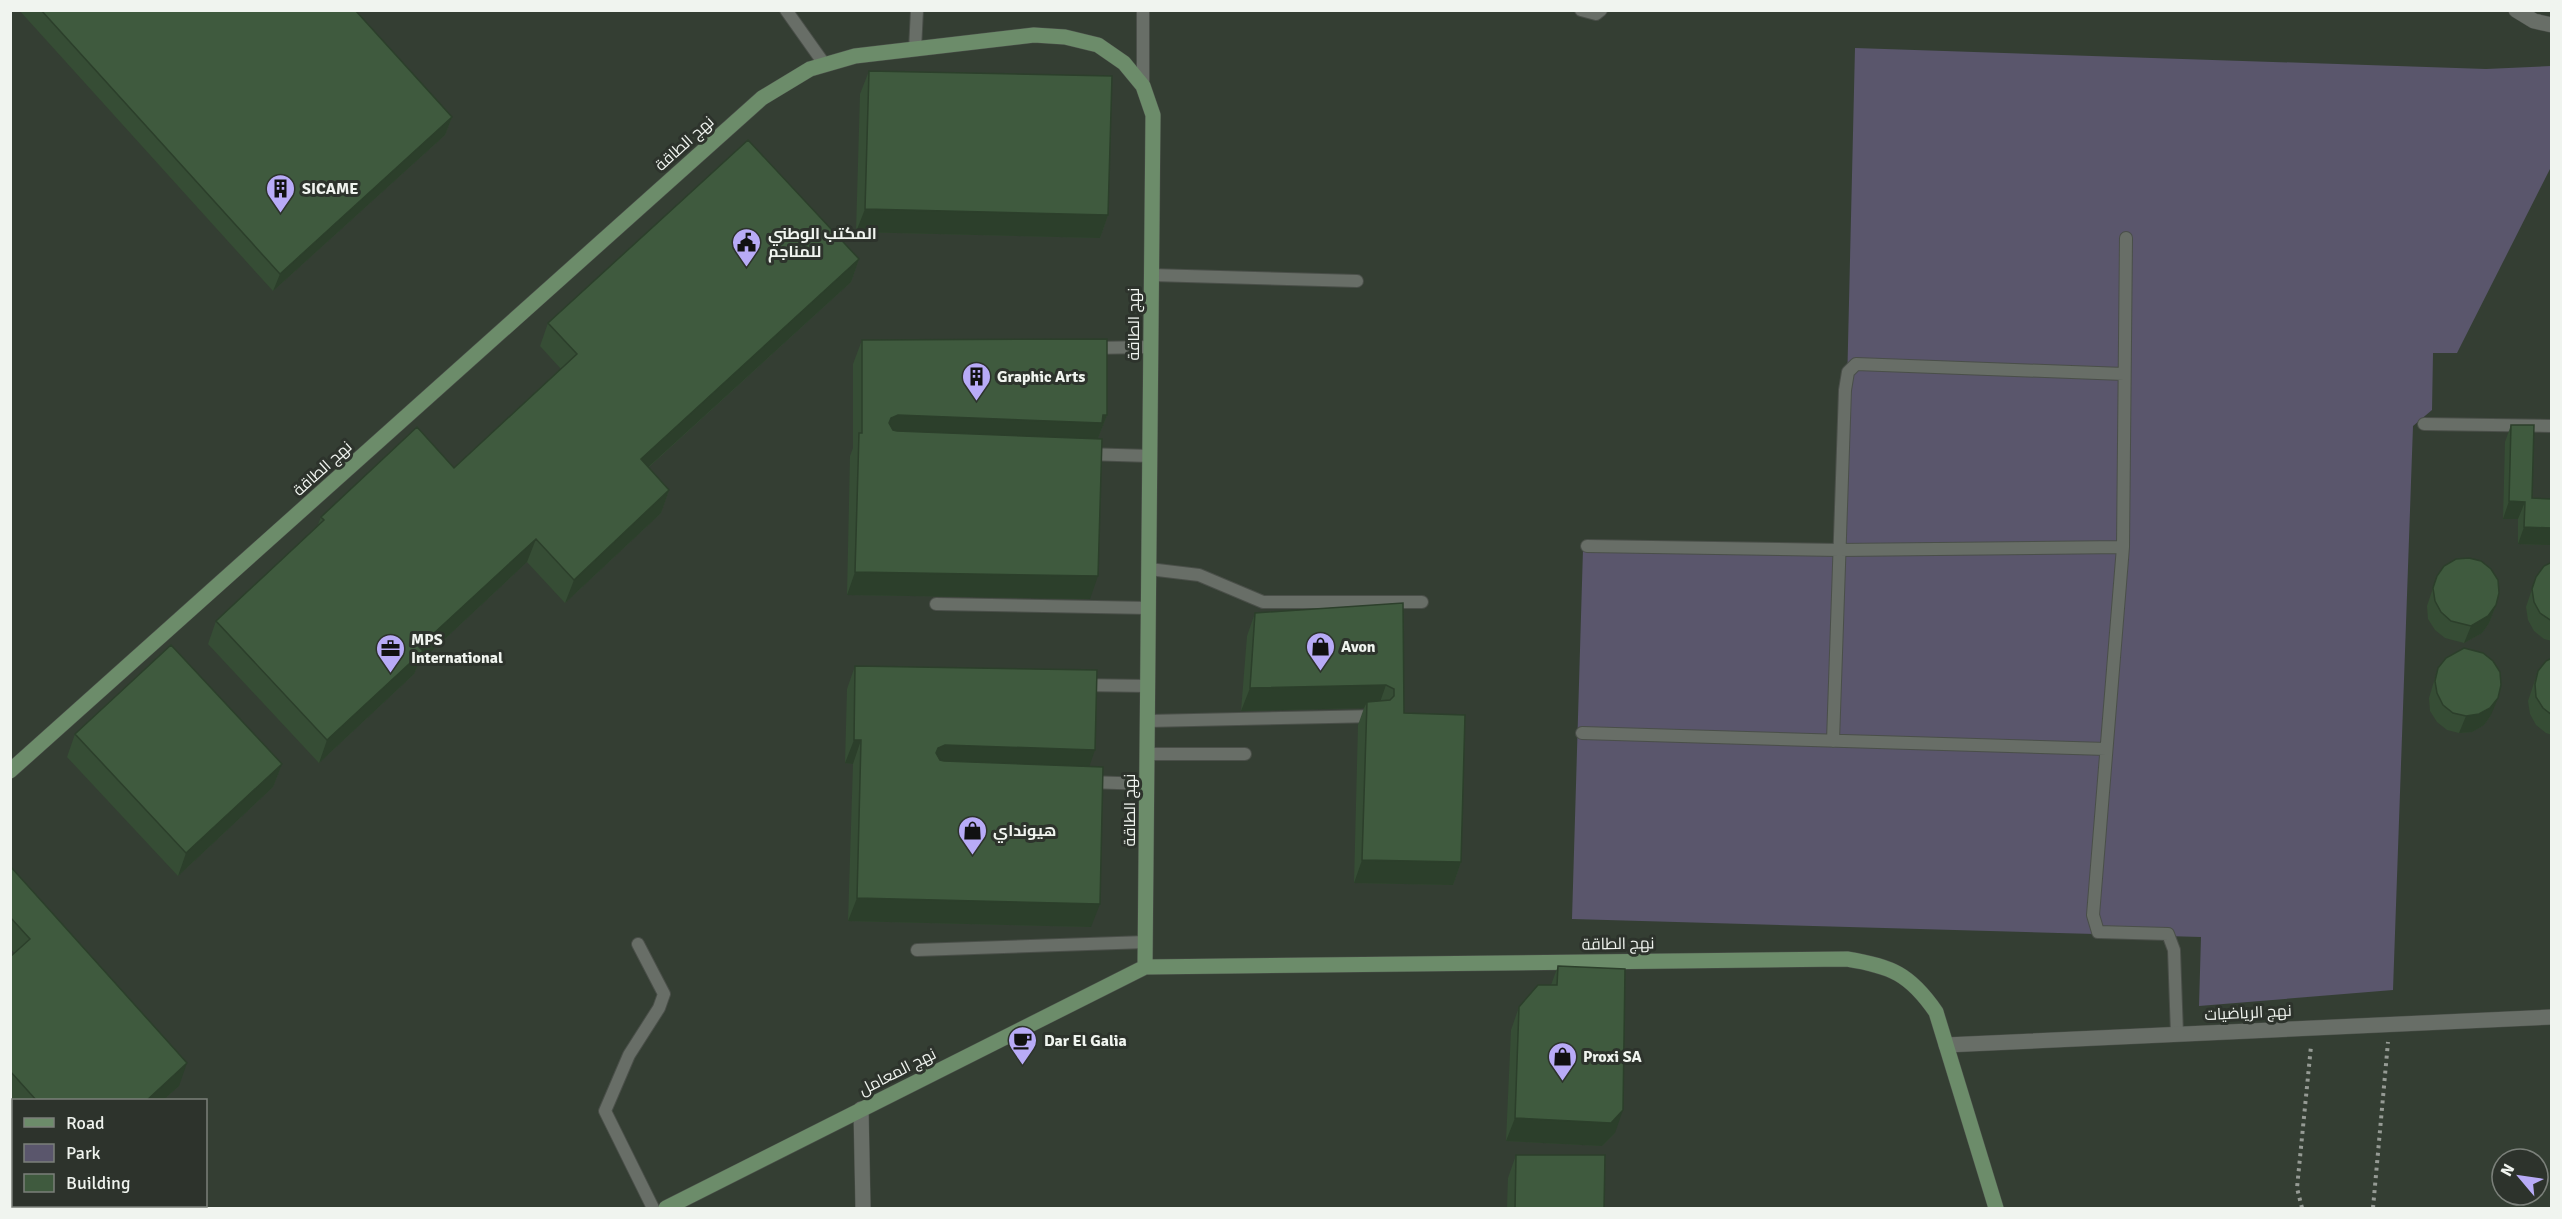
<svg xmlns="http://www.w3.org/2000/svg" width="2562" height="1219" font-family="Signika,Cairo,sans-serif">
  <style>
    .built { fill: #343e33; fill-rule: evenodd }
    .green { fill: #5a566c }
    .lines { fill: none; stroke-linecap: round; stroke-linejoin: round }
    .lane-casing { stroke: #4a4f49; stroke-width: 14 }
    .street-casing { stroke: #4a4f49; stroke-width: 16 }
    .secondary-casing { stroke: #4a4f49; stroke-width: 16 }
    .path { stroke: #969b95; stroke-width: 4; stroke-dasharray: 3 4.5; stroke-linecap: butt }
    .lane { stroke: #686e67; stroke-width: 12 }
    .street { stroke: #686e67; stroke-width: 15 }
    .secondary { stroke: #6c8c6a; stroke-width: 15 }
    .wall { fill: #364d35 }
    .shaded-wall { fill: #2c3f2b }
    .building { fill: #3f5a3e; stroke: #2c3f2b; stroke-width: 1.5 }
    .labels { text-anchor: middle; stroke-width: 6; stroke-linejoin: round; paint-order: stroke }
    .street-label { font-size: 16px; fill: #f0f4ef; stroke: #2d332c }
    .poi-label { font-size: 16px; font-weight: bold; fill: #f0f4ef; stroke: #2d332c; text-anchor: start }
  </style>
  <rect width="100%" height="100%" fill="#2d332c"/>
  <path class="built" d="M10,11H2551V1208H11ZM14,1100H206V1206H14ZM2502,1159H2538V1195H2502Z"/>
  <path class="green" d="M1855,48L2486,69L2551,66V167L2457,353H2433L2432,410L2413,426L2393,990L2199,1006L2201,937L1572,919L1583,549L1843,556Z"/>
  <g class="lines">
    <defs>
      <path id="lane" d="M786,10L825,65
        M1143,10V86
        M1581,10L1596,14L1601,10
        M915,49L917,10
        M2126,238L2123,547L2093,915L2098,932L2168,934L2174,950L2177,1034
        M1152,275L1357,281
        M1092,348L1151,347
        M2424,424L2552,426
        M1085,454L1150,456
        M1587,546L1839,550L2123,547
        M1149,569L1199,575L1263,602H1422
        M936,604L1149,608
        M1080,685L1148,686
        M1148,721L1378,716
        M1582,733L2106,749
        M1833,741L1845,390L1848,372L1856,364L2124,374
        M1147,754H1245
        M1088,782L1147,784
        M638,944L664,994L659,1008L629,1055L605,1111L653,1208
        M917,950L1146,942"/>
      <path id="street" d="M2516,10L2534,21L2552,25
        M1946,1045L2552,1017
        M861,1109L863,1208"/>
      <path id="secondary" d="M10,771L762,98L810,69L855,56L1034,35L1065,37L1098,45L1124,63L1143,86L1153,115L1145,967
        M666,1208L1145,967L1847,959C1891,966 1910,974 1936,1012L1996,1208"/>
    </defs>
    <use href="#lane" class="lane-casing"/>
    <use href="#street" class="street-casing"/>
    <use href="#secondary" class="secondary-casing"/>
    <path class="path" d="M2302,1208L2297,1188L2311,1046
      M2373,1208L2388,1042"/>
    <use href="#lane" class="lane"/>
    <use href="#street" class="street"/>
    <use href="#secondary" class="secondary"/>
  </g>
  <path class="wall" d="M19,10H355L452,117L445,135L273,291Z
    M869,71L1108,215L1100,238L856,232L860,94Z
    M859,259L851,282L648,468L669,490L661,513L565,603L527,562L418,664L414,674L319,763L208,644L216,621L317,527L321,517L454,468L561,369L540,346L548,323Z
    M862,340L1107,415L1098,438H1097L1090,599L847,595L850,456L853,448V364Z
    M2511,425L2532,498L2552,499V545L2518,544V519H2503L2505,442Z
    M2552,562V641L2544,639L2534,631L2528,620L2526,607L2536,577Z
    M2437,576L2496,605L2489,623L2482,633L2464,643L2445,638L2435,630L2428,619L2427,606Z
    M1403,603L1404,713L1461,862L1453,885L1354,883L1358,725L1364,708L1241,711L1247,636L1255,613Z
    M2552,658V735L2546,733L2536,725L2530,714L2528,701L2538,671Z
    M855,666L1089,767L1091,927L848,921L853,764L845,763L847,689Z
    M2438,668L2491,715L2484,725L2472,732L2459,733L2447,730L2437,722L2430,711L2429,698Z
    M75,734L282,764L273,787L178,876L67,757Z
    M10,866L179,1086L162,1101H14V1106L10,1103V957L15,953L10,949Z
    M1558,966L1615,1133L1602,1146L1506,1141L1511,1030L1519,1007L1551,985Z
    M1516,1155L1604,1209H1507L1508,1178Z"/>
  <path class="shaded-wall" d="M452,117L445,135L273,291L280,274Z
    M865,209L1108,215L1100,238L856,232Z
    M859,259L851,282L632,482L641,459Z
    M898,415H1107L1098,438L882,441L891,418Z
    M669,490L661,513L565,603L574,580Z
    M2509,501L2525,502L2518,519H2503Z
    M2524,527L2552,528V545L2518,544Z
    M536,539L527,562L418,664L414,674L319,763L327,740L419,647Z
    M855,572L1098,576L1090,599L847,595Z
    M2496,605L2489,623L2482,633L2464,643L2471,626Z
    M1386,685L1378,708L1367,702L1364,708L1241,711L1250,688Z
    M2498,698L2491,715L2484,725L2472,732L2459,733L2466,716Z
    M854,740H861L853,764L845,763Z
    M945,745L1095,750L1087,773L929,771L938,748Z
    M282,764L273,787L178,876L186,853Z
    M1362,860L1461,862L1453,885L1354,883Z
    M857,898L1100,904L1091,927L848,921Z
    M187,1063L179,1086L162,1101H146Z
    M1623,1110L1615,1133L1602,1146L1506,1141L1515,1118Z"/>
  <path class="building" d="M41,10H355L452,117L280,274Z
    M869,71L1112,76L1108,215L865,209Z
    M748,140L859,259L641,459L669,490L574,580L536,539L419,647L423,651L327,740L216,621L324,520L321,517L417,427L454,468L577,354L548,323Z
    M1107,339V415H1103L1102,423L898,415L891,418L889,423L893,430L897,431L1102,439L1098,576L855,572L859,433H862V340Z
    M2511,425H2534L2532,498L2552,499V528L2524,527L2525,502L2509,501Z
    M2469,558L2481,561L2491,569L2498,580L2499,593L2496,605L2488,616L2471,626L2451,621L2441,612L2435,601L2433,588L2437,576L2444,566L2456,559Z
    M2552,562V621L2540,613L2534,602L2532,589L2536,577L2544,566Z
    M1403,603L1404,713L1465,715L1461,862L1362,860L1367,702L1390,700L1394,696V689L1386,685L1250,688L1255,613Z
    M171,645L282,764L186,853L75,734Z
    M2464,648L2483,653L2493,661L2500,672L2501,685L2498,698L2490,708L2479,714L2466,716L2453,713L2443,705L2437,693L2435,681L2438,668L2446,658Z
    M2552,658V715L2543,708L2536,697L2535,684L2538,671L2546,661Z
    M855,666L1097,670L1095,750L945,745L938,748L936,753L940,760L944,761L1103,767L1100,904L857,898L861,740H854Z
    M10,866L187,1063L146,1101H37L10,1071V957L30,939L10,917Z
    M1558,966L1625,969L1623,1110L1611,1123L1515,1118L1519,1007L1538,985H1557Z
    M1516,1155H1605L1604,1209H1515Z"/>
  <defs>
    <symbol id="building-pin" viewBox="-11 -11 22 30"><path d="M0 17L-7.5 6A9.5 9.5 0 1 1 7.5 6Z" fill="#b8abf7" stroke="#2d332c"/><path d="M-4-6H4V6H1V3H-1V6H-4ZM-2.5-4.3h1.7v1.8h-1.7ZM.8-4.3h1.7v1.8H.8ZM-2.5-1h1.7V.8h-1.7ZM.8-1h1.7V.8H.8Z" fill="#111"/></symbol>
    <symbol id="civic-pin" viewBox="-11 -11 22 30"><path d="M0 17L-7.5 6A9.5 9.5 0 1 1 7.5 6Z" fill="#b8abf7" stroke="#2d332c"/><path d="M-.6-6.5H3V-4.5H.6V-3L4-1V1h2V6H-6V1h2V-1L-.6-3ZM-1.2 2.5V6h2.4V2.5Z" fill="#111"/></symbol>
    <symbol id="shop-pin" viewBox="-11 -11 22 30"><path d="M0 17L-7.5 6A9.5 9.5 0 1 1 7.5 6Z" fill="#b8abf7" stroke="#2d332c"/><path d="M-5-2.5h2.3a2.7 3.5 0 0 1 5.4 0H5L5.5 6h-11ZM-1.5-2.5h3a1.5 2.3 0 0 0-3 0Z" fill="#111"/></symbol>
    <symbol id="office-pin" viewBox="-11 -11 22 30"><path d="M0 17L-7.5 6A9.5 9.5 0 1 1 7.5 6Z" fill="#b8abf7" stroke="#2d332c"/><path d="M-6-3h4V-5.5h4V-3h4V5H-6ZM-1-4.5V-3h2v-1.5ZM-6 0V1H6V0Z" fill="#111"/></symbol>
    <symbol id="cafe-pin" viewBox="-11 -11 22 30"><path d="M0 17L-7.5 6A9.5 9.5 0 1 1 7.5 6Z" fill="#b8abf7" stroke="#2d332c"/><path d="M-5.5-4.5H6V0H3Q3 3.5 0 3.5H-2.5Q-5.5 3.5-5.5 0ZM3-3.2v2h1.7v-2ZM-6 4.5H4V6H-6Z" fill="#111"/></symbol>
  </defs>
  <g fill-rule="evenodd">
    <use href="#building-pin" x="264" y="172" width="33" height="45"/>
    <use href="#civic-pin" x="730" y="226" width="33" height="45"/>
    <use href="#building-pin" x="960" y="360" width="33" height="45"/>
    <use href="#shop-pin" x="1304" y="630" width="33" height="45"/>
    <use href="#office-pin" x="374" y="632" width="33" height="45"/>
    <use href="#shop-pin" x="956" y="814" width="33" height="45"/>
    <use href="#cafe-pin" x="1006" y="1024" width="33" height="45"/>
    <use href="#shop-pin" x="1546" y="1040" width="33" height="45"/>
  </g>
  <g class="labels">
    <g class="street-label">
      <text transform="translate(684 143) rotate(-42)" y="6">نهج الطاقة</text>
      <text transform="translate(1133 324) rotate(-90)" y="6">نهج الطاقة</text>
      <text transform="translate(322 468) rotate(-42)" y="6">نهج الطاقة</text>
      <text transform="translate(1129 810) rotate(-90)" y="6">نهج الطاقة</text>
      <text transform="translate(1618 943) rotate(-1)" y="6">نهج الطاقة</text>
      <text transform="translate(2248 1012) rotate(-3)" y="6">نهج الرياضيات</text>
      <text transform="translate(897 1071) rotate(-27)" y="6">نهج المعامل</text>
    </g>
    <g class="poi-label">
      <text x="302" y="194">SICAME</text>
      <text x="768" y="239">المكتب الوطني<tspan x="768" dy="18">للمناجم</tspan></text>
      <text x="997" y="382">Graphic Arts</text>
      <text x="411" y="645">MPS<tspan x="411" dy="18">International</tspan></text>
      <text x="1341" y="652">Avon</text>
      <text x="993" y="836">هيونداي</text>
      <text x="1044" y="1046">Dar El Galia</text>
      <text x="1583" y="1062">Proxi SA</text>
    </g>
  </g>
  <rect width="2562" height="1219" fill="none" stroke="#f0f4ef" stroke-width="24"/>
  <rect x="12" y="1099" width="195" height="108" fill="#2d332c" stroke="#7b807a" stroke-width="1.5"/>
  <rect x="24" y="1118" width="30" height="9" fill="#6c8c6a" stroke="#7b807a" stroke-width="1.5"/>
  <text x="66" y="1129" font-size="18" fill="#f0f4ef">Road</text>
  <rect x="24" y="1144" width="30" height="18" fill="#5a566c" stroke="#7b807a" stroke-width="1.5"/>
  <text x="66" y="1159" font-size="18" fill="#f0f4ef">Park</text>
  <rect x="24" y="1174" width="30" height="18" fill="#3f5a3e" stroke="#7b807a" stroke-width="1.5"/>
  <text x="66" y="1189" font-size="18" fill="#f0f4ef">Building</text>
  <g transform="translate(2520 1177) rotate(299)"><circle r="28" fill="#2d332c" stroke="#7b807a" stroke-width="1.5"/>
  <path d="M0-4.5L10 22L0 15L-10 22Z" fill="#b8abf7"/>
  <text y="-9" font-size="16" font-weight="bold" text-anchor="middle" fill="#f0f4ef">N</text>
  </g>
</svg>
